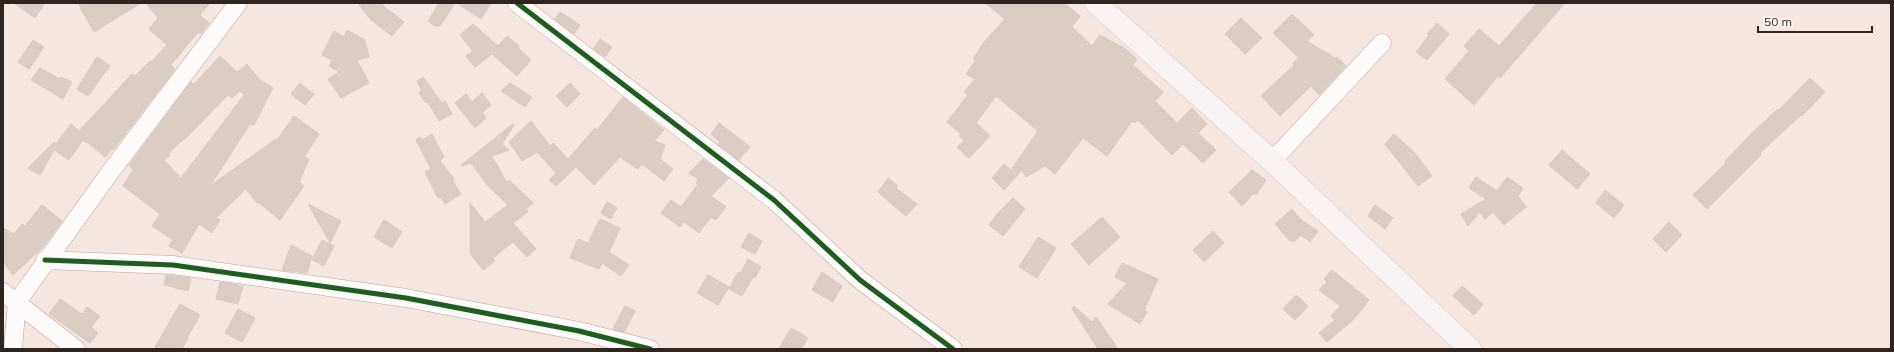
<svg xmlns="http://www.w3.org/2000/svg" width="1894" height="352" font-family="Mulish,sans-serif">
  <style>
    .building { fill: #dccdc4; stroke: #d5cac4; fill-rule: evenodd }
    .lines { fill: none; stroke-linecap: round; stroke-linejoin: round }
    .minor-casing { stroke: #b2a7a1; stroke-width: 19 }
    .major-casing { stroke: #cdc6c3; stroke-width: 23 }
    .minor { stroke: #fefbfa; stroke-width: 18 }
    .major { stroke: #f8f2f3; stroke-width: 22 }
    .cycleway-casing { stroke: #fbf6f3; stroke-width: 8 }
    .cycleway { stroke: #1b5e20; stroke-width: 5 }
  </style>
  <rect width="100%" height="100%" fill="#f5e7df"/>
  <path class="building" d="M14,3H45L35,18Z
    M78,3H141L94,32Z
    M146,3H210L200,15L209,23L201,34L198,32L171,65L175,69L113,150L112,149L105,157L87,142L86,143L83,140L69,160L54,150L40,175L28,168L54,142L56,144L71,124L79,131L132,74L135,76L150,61L151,62L167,45L149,29L158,18Z
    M358,3H380L404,22L392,36L370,19Z
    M439,3H455L440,26H435L428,21Z
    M457,3H491L481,19Z
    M985,3H1064L1080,16L1072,27L1092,46L1100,35L1126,49L1137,59L1133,65L1163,92L1155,101L1177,123L1192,108L1207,124L1198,133L1216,150L1203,163L1183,144L1172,155L1138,120L1135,123L1132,121L1107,156L1083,138L1055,174L1045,166L1026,177L1022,170L1004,190L992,178L1004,164L1011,170L1038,131L996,96L976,123L990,136L969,158L957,147L964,140L959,136L961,134L947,122L968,95L964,92L975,79L966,74L976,60L973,59L984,42L1005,19Z
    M1537,3H1565L1500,78L1498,76L1474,105L1445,79L1469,51L1464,46L1479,29L1499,46Z
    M560,12L580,25L574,34L555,19Z
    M1292,14L1314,35L1307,41L1335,58L1337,57L1346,66L1319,95L1311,86L1280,116L1261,96L1294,65L1293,63L1299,58L1273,33Z
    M1241,18L1262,38L1245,54L1225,34Z
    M1437,23L1449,34L1427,60L1416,52L1429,35L1427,34Z
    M473,24L498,46L507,36L519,46L518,48L531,60L517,76L492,54L475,67L466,56L473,51L460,35Z
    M347,30L365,40L369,57L357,60L369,83L341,98L328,79L339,72L329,66L332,60L322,55L334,31L344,37Z
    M600,39L612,47L605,57L594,49Z
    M33,40L44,47L29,69L18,62Z
    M220,56L237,72L247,64L260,80L273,88L254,125L250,124L210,186L276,139L277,140L294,116L319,134L304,157L309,159L299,182L304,186L280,220L258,202L257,203L246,189L216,218L220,220L212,233L199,224L182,253L169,246L173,240L152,226L160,214L123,186L133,170L129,165L191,82L194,84ZM240,91L244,95L181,178L164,160L170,155L168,153L190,134L228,95L232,98Z
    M97,57L110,66L88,96L77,89Z
    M40,68L60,79L61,77L72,82L63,99L31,80Z
    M423,77L442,103L445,101L452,114L439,121L428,102L426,103L419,93L422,91L417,81Z
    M1810,78L1825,92L1802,116L1801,115L1760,153L1761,155L1707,209L1693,195L1726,163L1725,161L1755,130L1778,109L1779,110Z
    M300,83L314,94L305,105L291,94Z
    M510,83L532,97L525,107L501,91Z
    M570,83L580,94L567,107L556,96Z
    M482,93L491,105L482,113L486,118L475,128L455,103L466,94L472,102Z
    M623,97L664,130L654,141L665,145L660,159L673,169L664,181L642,164L638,169L620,157L594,185L576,167L556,186L549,180L556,173L537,152L522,161L509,142L531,121L550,146L553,143L568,159L595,128L597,130Z
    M719,123L750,147L739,160L718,144L720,142L711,134Z
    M513,124L514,125L502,144L509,150L492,156L507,183L509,180L533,203L526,209L528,212L513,223L536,249L527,257L513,242L493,258L495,261L483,270L470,253V203L485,222L508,205L488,186L471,163L462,166L461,165Z
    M432,134L444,157L440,161L454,179L452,180L461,194L445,204L441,197L438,198L425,172L431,169L416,140L420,137L422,140Z
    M1394,134L1414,152L1432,176L1418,186L1385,144Z
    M1562,150L1590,174L1577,189L1549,165Z
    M703,159L729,178L711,196L726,207L716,220L711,217L699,233L684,222L680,227L661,213L671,200L681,207L698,184L696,183L698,179L689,173Z
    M1252,170L1266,180L1256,195L1254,193L1242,206L1229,192Z
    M1476,177L1497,191L1507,177L1523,188L1518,196L1526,207L1504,225L1493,212L1485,219L1480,212L1468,226L1461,214L1486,199L1469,188Z
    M888,178L898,186L896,188L917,204L906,216L878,192Z
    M1605,190L1624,205L1614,218L1596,203Z
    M1013,198L1025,209L1003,236L989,225L997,214Z
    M607,202L617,208L611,219L601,213Z
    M308,204L341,221L330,243Z
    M42,205L62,221L43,247L13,275L3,262V228L14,234L22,224L25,226Z
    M1375,205L1393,218L1385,229L1368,216Z
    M1292,209L1301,220L1318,231L1310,242L1301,235L1295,241H1290L1275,224Z
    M1102,217L1120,237L1089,265L1071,244Z
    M600,219L620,228L609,252L629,265L621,276L602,263L599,269L570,258L578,239L588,243Z
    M384,220L402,232L392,248L374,237Z
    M1669,222L1682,235L1666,252L1653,239Z
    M1213,231L1224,243L1204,262L1193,250Z
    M749,233L762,241L755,254L741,247Z
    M1038,237L1056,248L1037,278L1019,267Z
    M322,240L334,246L324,266L312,260Z
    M291,245L312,256L307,273L282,270Z
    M748,259L761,267L755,278L753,277L742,296L729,289L738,272L740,274Z
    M1122,263L1158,279L1144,310L1147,312L1140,324L1108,304L1127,283L1115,277Z
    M1332,270L1369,300L1354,319L1327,342L1319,333L1335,320L1331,316L1340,306L1319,290L1327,282L1324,279Z
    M822,272L842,286L833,302L812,290Z
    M166,275L191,278L188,291L164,285Z
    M708,275L729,287L718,305L697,293Z
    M220,282L243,286L238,304L216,299Z
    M1462,286L1483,304L1474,315L1453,296Z
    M1296,295L1308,306L1295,320L1283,309Z
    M60,299L82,314L87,307L100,316L91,327L98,333L90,343L49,314Z
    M180,304L200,315L187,338H188L182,349H154Z
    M625,306L635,311L624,332L613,329Z
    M1074,306L1092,322L1096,317L1118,349H1098L1072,309Z
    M238,309L255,318L242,342L225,333Z
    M791,328L808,338L801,349H779Z"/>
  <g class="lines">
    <defs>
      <path id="minor" d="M517,3L774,200L860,280L953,349
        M1272,161L1382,43
        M45,260L173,265L406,298L579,331L650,349
        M3,292L76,349
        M13,349L17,302L111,171L238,3"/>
      <path id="major" d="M1096,3L1272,161L1470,349"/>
    </defs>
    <use href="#minor" class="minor-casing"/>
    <use href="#major" class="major-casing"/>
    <use href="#minor" class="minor"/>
    <use href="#major" class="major"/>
    <defs>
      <path id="cycleway" d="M517,3L774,200L860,280L953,349
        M45,260L173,265L406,298L579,331L650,349"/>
    </defs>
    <use href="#cycleway" class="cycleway-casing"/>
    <use href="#cycleway" class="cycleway"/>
  </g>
  <rect width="1894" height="352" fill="none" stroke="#2e2520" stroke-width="8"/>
  <path d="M1758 26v6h114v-6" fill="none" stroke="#2e2520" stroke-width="2"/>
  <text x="1764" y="26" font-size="12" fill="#2e2520" stroke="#fbf6f3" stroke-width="3" paint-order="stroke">50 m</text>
</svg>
